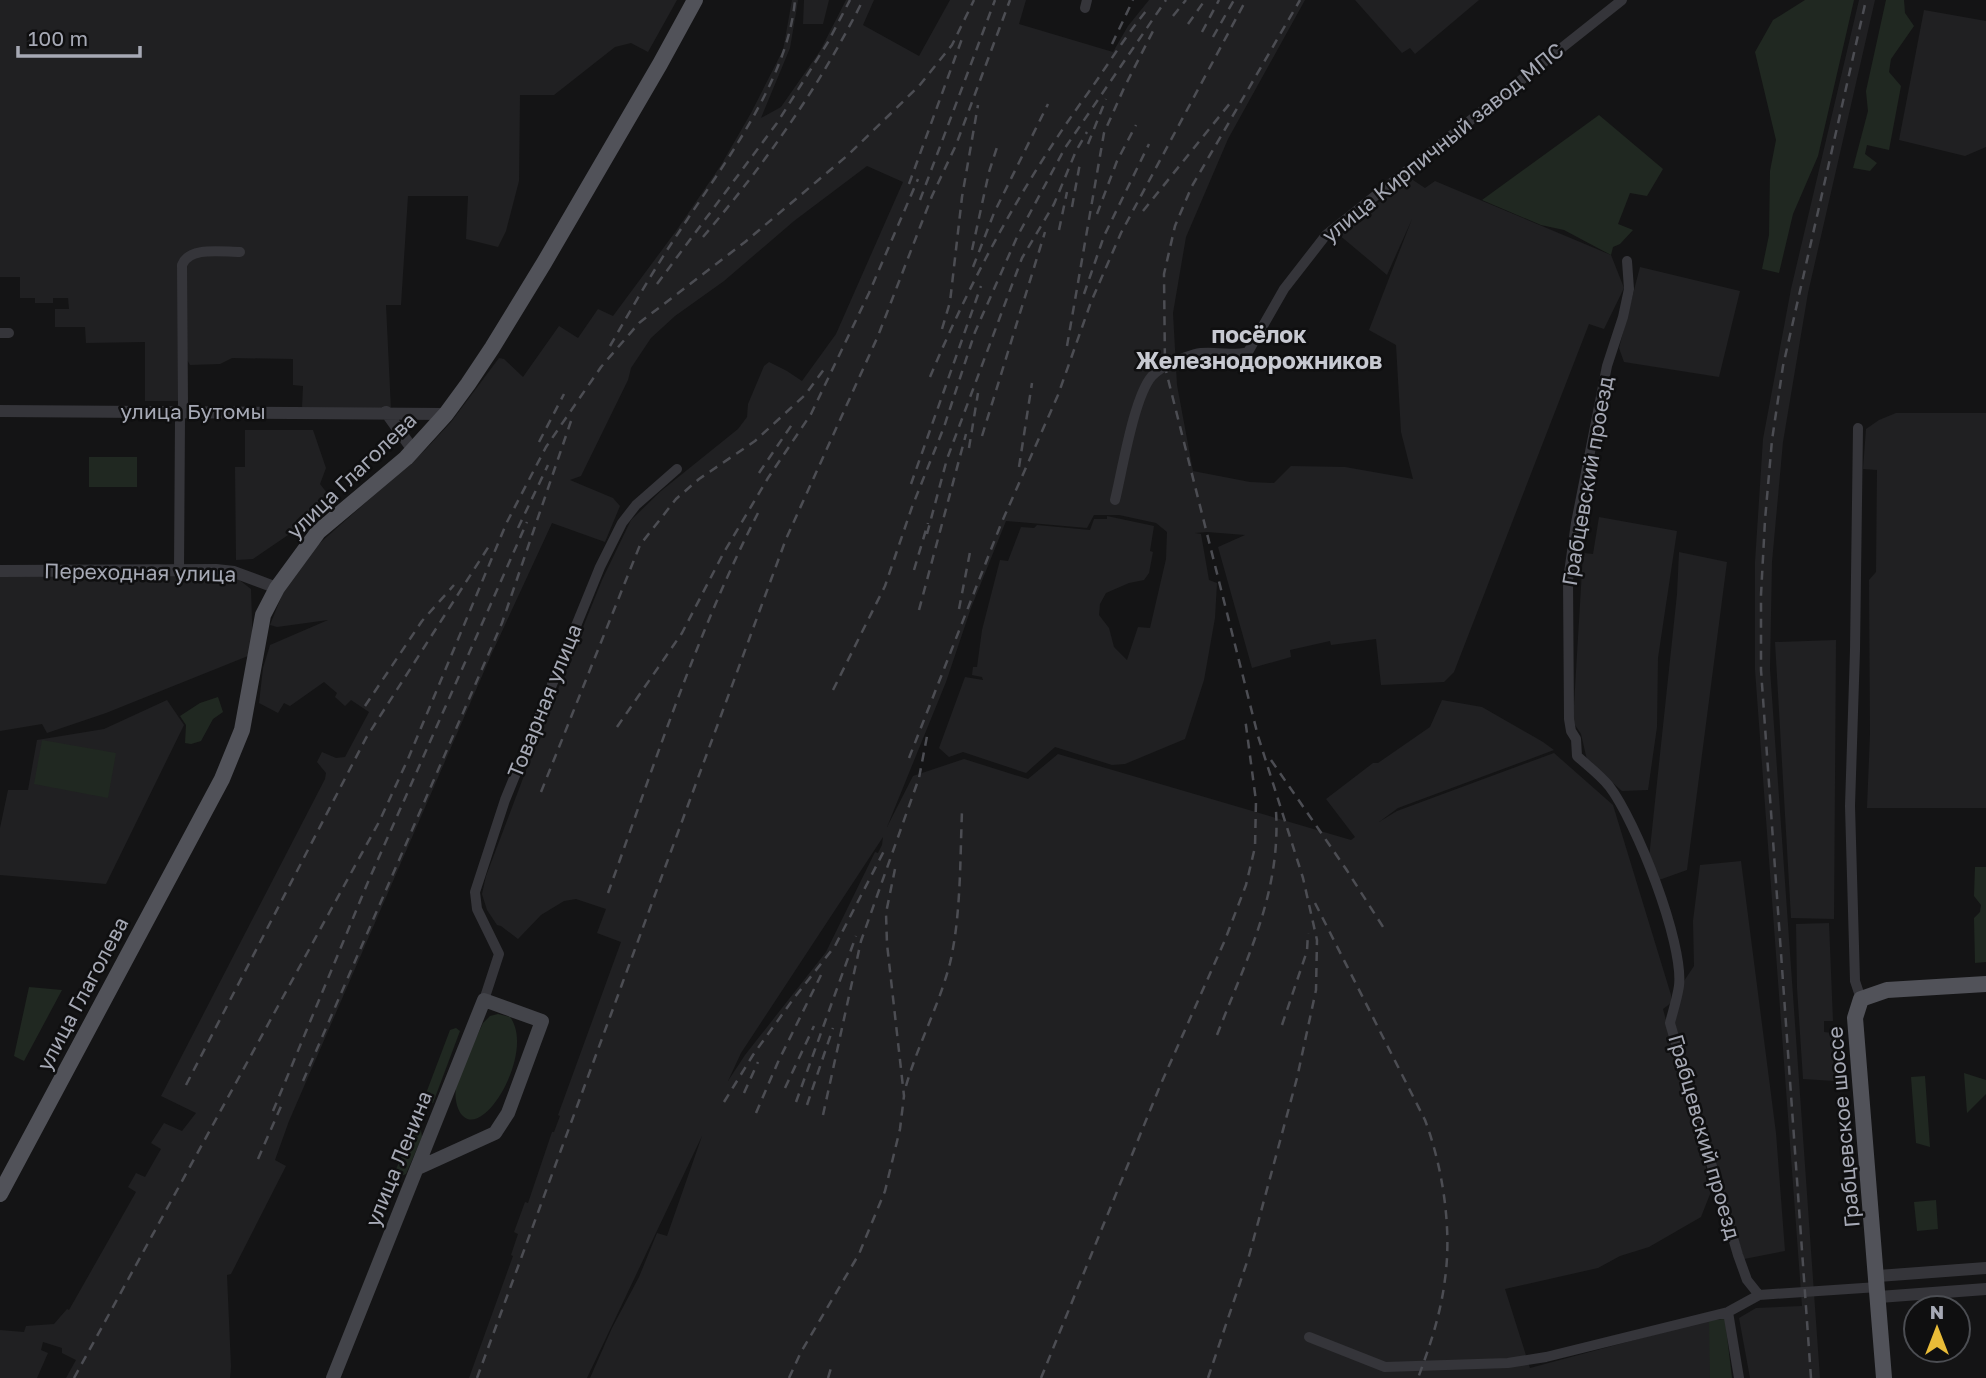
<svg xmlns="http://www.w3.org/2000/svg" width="1986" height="1378" font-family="'Golos Text',sans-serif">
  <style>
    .built { fill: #202022; fill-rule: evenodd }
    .green { fill: #202821 }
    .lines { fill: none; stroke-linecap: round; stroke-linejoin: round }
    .minor { stroke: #35353a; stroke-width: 10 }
    .tertiary { stroke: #35353a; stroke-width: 12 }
    .secondary { stroke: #43444a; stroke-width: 14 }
    .primary { stroke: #515259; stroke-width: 16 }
    .rail { stroke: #4c4d53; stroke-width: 2.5; stroke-dasharray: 9 7; stroke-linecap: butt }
    .labels { text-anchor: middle; stroke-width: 5; stroke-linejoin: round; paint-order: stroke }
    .street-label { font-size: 21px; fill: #a6a9b5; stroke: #0f0f10 }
    .neighbourhood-label { font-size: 23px; font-weight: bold; fill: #c7c9d1; stroke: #0f0f10 }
  </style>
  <rect width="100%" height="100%" fill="#141415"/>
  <path class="built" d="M0,0H677L648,52L631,43L615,47L554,95H520L519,181L506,231L498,247L466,239L468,196H408L401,305H386L391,410L302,408L303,386L293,385V359L232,358L220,364L190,365L178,344V401H145V342L86,343L85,327H55V309H69L68,298H53V303H35V298H20V277H0Z
    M792,0H798L797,7L790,48L761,118L781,107L820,51L846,0H874L863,25L919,56L950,0H1026L1019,24L1113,52L1128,26L1149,0H1305L1228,139L1186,237L1173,313L1177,385L1193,471L1250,482L1274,483L1291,466L1345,467L1413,479L1401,432L1396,345L1369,330L1412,219L1387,275L1338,234L1410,178L1425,188L1435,181L1611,255L1624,288L1604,329L1589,324L1454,672L1444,682L1381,685L1376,639L1331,645L1330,641L1290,650L1291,657L1252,668L1218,547L1245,535L1207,532L1195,533L1201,534L1209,580L1217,583L1215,618L1204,680L1185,739L1125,764L1112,765L1055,747L1026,773L963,752L949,757L939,748L965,677L983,680L982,677L972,675L973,667H977L982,630L1000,560L1008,561L1021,527L1034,528L1037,525L1090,530L1094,519H1107V516L1154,526L1150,551L1153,552L1149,573L1144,580L1129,583L1106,593L1100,604L1099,615L1109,628L1114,647L1127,660L1138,627L1150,628L1166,559L1167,532L1156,523L1119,515H1094L1087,528L1006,521L971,608L946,682L887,827L913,776L964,759L1028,779L1058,754L1351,840L1355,837L1326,799L1373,763H1378L1430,727L1442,700L1482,707L1543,742L1554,750L1398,808L1379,822L1397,811L1554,753L1613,805L1671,995V1003L1663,1009L1712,1189L1701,1217L1649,1247L1620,1256L1598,1268L1505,1289L1530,1368L1709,1320L1732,1378H590L612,1328L639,1277L657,1233L667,1236L702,1136L587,1378H469L513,1256L511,1255L518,1234L514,1232L525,1202L528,1203L552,1132H554L560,1116L558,1115L621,942L597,933L606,909L576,899L564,901L541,915L518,939L501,926L497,925L487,910L482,894L486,876L536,744L602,580L631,520L661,491L738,429L747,417L748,404L764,366L769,362L787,371L802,381L836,334L903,182L867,166L794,221L724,281L675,316L651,338L631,368L628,380L581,476L570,480L613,498L620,506L605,542L552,523L492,653L289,1121L275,1160L286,1166L231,1274L227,1275L231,1367L230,1378H66L76,1360L62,1353V1348L43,1342L41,1350L48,1353L37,1378H0V1330L24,1332L26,1326L54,1324L67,1309L69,1310L136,1192L128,1187L136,1173L145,1177L161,1149L151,1143L164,1123L182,1131L196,1113L161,1096L325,779L326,773L317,762L322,752L336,758L345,757L369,712L351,700L345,706L335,697L337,693L324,682L290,706L284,703L278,713L259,703L263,668L270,645L328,620L277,627L270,625L284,590L312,550L425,450L451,422L499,358L504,359L523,377L559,326L578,338L598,309L613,316L676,231L721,165L751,113L783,50ZM883,837L882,845L878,853L875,852L826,952L745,1055L728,1081L741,1053Z
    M804,0H829L823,24H803Z
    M1355,0H1479L1415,54L1410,48L1402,53Z
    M1859,0H1875L1808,293L1783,442L1772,562L1770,669L1820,1378H1750L1739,1318L1756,1308L1802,1306L1755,670V562L1763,439L1791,289Z
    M1924,10L1986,21V147L1965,156L1899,140Z
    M1640,267L1740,291L1719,377L1624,362L1619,348Z
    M1896,413H1986V808H1867L1870,734L1869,580L1876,572L1877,470L1863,469L1866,429L1879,420Z
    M245,430H313L326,468L320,484L335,503L253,559L236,560L235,467H245Z
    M1599,517L1677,531L1658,658L1657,727L1648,790L1622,791L1587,760L1581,734L1573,722L1583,553L1593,554Z
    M1679,552L1727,562L1687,870L1659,880L1649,858L1677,594Z
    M225,572L238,579L251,589L253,654L106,713L47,733L42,724L0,731V574Z
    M1836,640L1834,919L1791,918L1775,642Z
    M167,700L184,725L106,884L0,875V828L8,790H28L37,740L104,729Z
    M1741,861L1776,1133L1785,1251L1744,1259L1675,1023L1684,981L1694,966L1693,921L1700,865Z
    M1829,923L1833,1021H1824V1032L1833,1033L1834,1081L1803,1079L1797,988L1796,924Z"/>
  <path class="green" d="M1805,0H1854L1818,156L1793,214L1779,273L1762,269L1769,235L1770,171L1776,140L1755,52L1773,20Z
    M1886,0H1904L1905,13L1914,26L1891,59L1889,72L1901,86L1889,150L1867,145L1865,154L1877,163L1870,171L1853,168L1868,111L1866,91Z
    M1599,115L1663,169L1647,196L1630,193L1618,224L1633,230L1620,244L1613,247L1611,255L1564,230L1541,225L1482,200Z
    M89,457H137V487H89Z
    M218,697L223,712L213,719L201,741L191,744L185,743L186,725L180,716L200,703Z
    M42,740L116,753L108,798L34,784Z
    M1975,867H1986V962L1975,963L1974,918L1980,912L1981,905L1974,896Z
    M29,987L62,990L24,1061L14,1056Z
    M498,1014L510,1017C529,1042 506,1097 484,1114C463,1131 453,1105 456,1088C461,1066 474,1043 483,1023L490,1016Z
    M456,1028L460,1031L433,1103L427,1102L425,1096L450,1030Z
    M1964,1073L1986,1080V1094L1967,1113Z
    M1925,1076L1930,1147L1916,1143L1911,1077Z
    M414,1127L421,1130L422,1137L406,1174L401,1176L394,1174Z
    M1936,1200L1938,1229L1917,1231L1914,1202Z
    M1725,1319L1732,1378H1710L1709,1320Z"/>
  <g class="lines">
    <path class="minor" d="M1085,8L1087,0
      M1627,261L1629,289L1623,317L1607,366L1576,523L1568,580L1569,719L1571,731L1576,739L1577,756C1588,766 1600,775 1609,786C1636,821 1684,943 1679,986C1677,999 1673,1011 1670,1023L1738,1255L1747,1280L1759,1295
      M0,333H9
      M1858,428L1855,650L1850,806L1855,981L1861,999
      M1115,500C1122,472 1134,396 1152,376C1161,366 1181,358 1195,354C1212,350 1228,357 1248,352L1284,289L1326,235L1622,0
      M179,570L180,419L183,405L182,265C189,246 222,252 240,252
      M484,1000L499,954L477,909L475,892L505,800L600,567L622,523L636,505L677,469
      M1728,1312L1739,1378
      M1309,1337L1385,1367L1508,1363L1546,1357L1728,1312L1759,1295L1878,1287"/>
    <path class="tertiary" d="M0,411L446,414
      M386,412L413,450
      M0,571L216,570L234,572L277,588
      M1878,1276L1986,1268
      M1879,1297L1986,1289"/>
    <path class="secondary" d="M333,1378L484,1000L542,1021L508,1113L495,1133L418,1168"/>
    <path class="primary" d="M0,1194L222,779L242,730L263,615L277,588L318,532L406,458L446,414L468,384L492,348L544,263L660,64L695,0
      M1884,1378L1855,1018L1861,999L1887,990L1986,984"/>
    <path class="rail" d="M1173,16L1186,0
      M1188,24L1205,0
      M1202,32L1219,0
      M1213,37L1234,0
      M1112,44L1133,0
      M1088,144L1106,99
      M909,184L963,36
      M920,200L995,0
      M1072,207L1080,163
      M1143,211L1231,102
      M1097,214L1117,161L1136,125
      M1059,230L1067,192
      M703,237C765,164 820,86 863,0
      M972,250L989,172L998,144
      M973,267L994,213L1048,104
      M657,284L777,123L828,42L850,0
      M1084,294L1104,236L1149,144
      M942,329L950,302L962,197L978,105
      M610,346C632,308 654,269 679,232C722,166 788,81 795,0
      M1067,346L1104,133L1124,88L1153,31
      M930,377C972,277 1024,181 1088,93C1107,66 1125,37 1146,11
      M982,436L1045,232
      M539,442L564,394
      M969,448L978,393
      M1019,467L1032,383
      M759,473L795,420
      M911,484L981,286
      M518,528L548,465
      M927,534L947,459L1022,258L1054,204L1076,151L1087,132
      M914,570L928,523
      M959,609L971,547
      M919,610L966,434
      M833,690L885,586L912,507L944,427L975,332L1017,237L1065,148L1166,0
      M365,706L422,621L454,585
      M617,727L682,633L723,554L768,478L811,414L869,293L918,179
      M909,758L1001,524L1058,395L1091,302L1121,233L1246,0
      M1271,760L1346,869L1385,930
      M541,792L640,545L676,499L699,479L755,441L805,395L825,368
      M608,893C654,766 696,634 758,513
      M1315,903L1425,1120C1443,1168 1452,1229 1445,1279C1441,1313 1430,1346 1418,1378
      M1282,1025L1307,951L1308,933
      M1217,1035C1246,960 1281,893 1276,811
      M303,1081L502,623L571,421
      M186,1085L366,738L489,546
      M906,1086C918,1044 939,1006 950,963C961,916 960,860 962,811
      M785,1088L814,1026
      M744,1093L758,1062
      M724,1102L753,1055L794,998L835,946L886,847
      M796,1102L856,936
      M807,1105L833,1028
      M273,1111L368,882L527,522
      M756,1113L778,1062L821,975
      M823,1115L861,941L919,778L928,731
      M258,1159L282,1104
      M74,1378L379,822L408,759L507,522L546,447L601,367L639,323L745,242L848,155L919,86L952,45L974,0
      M477,1378L786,539L878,336L932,196L956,145L1010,0
      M789,1378L801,1352L859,1254L885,1191L900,1129L904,1096L887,944L886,913L895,869
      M828,1378L831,1368
      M1041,1378L1160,1086L1225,940L1246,885L1255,847L1256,801L1245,718
      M1208,1378L1249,1256L1297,1078L1316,990L1317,940L1303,878L1258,736L1165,367L1164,274L1175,226L1192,186L1300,0
      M1811,1378L1761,670V595L1765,520L1772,440L1783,366L1866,0"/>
  </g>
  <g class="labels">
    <g class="street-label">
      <text transform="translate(1443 143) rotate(-39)" y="7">улица Кирпичный завод МПС</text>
      <text x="193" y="419">улица Бутомы</text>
      <text transform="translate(352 476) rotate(-44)" y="7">улица Глаголева</text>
      <text transform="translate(1588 481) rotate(-80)" y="7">Грабцевский проезд</text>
      <text transform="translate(140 573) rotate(1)" y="7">Переходная улица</text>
      <text transform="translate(545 701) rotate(-68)" y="7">Товарная улица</text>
      <text transform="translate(83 994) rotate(-62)" y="7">улица Глаголева</text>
      <text transform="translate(1844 1127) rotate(-95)" y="7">Грабцевское шоссе</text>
      <text transform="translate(1704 1137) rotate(74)" y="7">Грабцевский проезд</text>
      <text transform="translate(399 1159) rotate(-68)" y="7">улица Ленина</text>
    </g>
    <g class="neighbourhood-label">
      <text x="1259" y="343">посёлок<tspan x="1259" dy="26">Железнодорожников</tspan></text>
    </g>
  </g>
  <g transform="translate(1937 1329)"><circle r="33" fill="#0f0f10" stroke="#4b4d52" stroke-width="2"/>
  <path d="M0-5L12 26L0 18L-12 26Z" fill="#e9bc38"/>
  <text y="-10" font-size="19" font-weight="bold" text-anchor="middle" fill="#a6a9b5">N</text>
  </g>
  <path d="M18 46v10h122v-10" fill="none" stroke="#a6a9b5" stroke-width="3.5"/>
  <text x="28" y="46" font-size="21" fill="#a6a9b5" stroke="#0f0f10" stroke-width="5" paint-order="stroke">100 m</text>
</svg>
